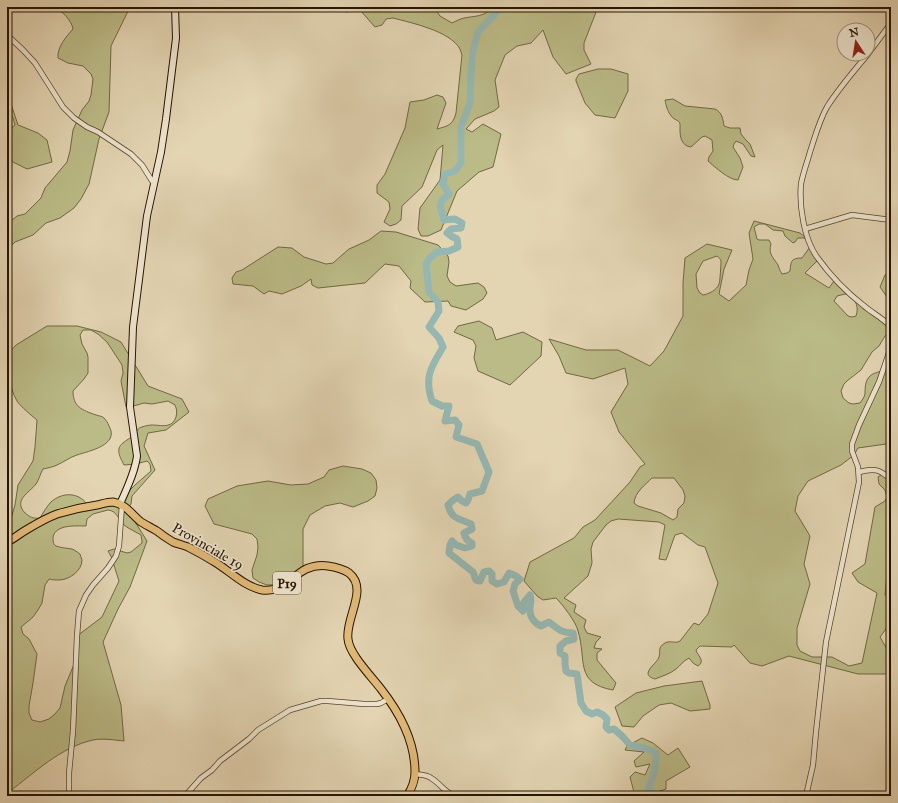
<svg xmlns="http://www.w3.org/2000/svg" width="898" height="803" font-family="'IM FELL Great Primer',serif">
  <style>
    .green { fill: #bbbb87; stroke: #716844; fill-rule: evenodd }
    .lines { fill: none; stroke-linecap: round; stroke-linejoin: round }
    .river { stroke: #96b7b1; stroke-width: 7 }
    .street-casing { stroke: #56442c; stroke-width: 6 }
    .secondary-casing { stroke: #271400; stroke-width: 8 }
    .primary-casing { stroke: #271400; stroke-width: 9 }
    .street { stroke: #ede3cd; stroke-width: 4.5 }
    .secondary { stroke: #ede3cd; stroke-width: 6 }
    .primary { stroke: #e2ba79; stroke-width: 7 }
    .labels { text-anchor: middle; stroke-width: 3.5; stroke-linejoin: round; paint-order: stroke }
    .shield { fill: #ede3cd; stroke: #62523e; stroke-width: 1 }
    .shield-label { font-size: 13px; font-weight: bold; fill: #271400 }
    .street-label { font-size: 14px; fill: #271400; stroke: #ede3cd }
  </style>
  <rect width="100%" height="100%" fill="#e3d4b2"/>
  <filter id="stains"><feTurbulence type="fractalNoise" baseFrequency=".005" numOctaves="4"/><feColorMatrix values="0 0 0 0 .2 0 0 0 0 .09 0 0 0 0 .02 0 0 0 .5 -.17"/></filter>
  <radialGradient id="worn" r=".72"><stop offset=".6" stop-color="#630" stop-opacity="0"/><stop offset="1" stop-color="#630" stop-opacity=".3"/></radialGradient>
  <path class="green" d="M55,7H130L111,46L109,112L99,139L89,184L81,199L74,208L60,218L46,223L33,235L15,242L11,246L7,247V224L17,216L25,214L41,198L45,188L67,162L70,151L73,130L82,110L89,101L91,95L93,79L91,74L83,66L68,63L58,58C57,47 66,37 73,29C72,21 62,11 55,7Z
    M344,7H434L440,16L452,23C456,21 460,19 464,18C473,16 487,17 491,7H598L584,43V50L591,64L566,74L553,57L543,30L531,43L517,46L505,55L495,80L499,107L494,111L475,119L466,129L472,132L483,124L501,134L493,167L479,172L457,191L441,230L428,236H421L418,229L420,208L440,180L443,145L437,150L422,187L402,206L401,220L396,224L390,226L384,222L390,209L389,202L377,193V185L385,174L405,128L410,102L424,100L437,95L443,97L446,103L437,129C448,126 453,125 456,113L462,55C461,53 461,51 460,49C450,31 412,23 393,18L386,19L382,25L375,27L360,10L346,12Z
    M598,69H611L628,74V91L615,118L595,115L585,103L576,81V79L579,74Z
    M7,97L9,98L18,125L38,133L47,140L52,162L27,169L7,159V132L15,125L13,118L7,106Z
    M673,99L685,106L715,109C722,112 723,119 724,126L730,128H740L741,134L745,139L750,144L755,157L751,156L743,144L736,141L734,144L733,147L740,158L743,167L738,180C729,180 715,167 708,161L709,157L713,151L712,140L705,136L702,137L691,147C682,146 680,138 680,130C680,129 680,126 680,124C679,120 675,120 673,118C668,113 666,106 665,100Z
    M754,221L800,233L812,243L817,261L805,273L829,288L834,281L844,290L851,294L855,299L887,324L891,330V335L890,334L885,336L879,346L872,352L861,370L847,381L844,384L841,391L843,398L849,403L853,404L860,403C862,400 864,398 865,394C865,388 865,381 870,376C878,369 888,375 891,358V445L886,444L858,448L854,455L841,465L808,481L798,496L795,511L810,536L804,564L810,584L797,628V645L800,651L812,657H832L849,666L862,663L877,593L858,582L852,573L865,564L875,507L885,501L887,497L885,490L879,484L878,477L889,469L891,470V534L889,536L888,566L885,595L891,597V622L880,637L891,656V674H858L789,656L762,666L750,663L734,645L732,647L700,646L696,650C697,655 706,661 698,666L693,663L689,658C683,661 681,665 676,669C670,674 662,676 655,679C652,678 648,677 648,673C649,667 657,663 659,657C661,650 657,648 665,643C670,640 675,644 680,641L694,623L699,625L708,614L718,583L705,547L698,545L682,533L675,535L666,560L659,559L665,525L659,522L618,519L611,521L606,525L593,542L591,549L592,563L588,576L564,598L576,605L574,612L586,620L584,627L587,633L601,637L596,642L594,648L602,649L597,653V660L616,683L613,690C574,683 587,660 578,631C576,622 563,605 556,598L543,600L537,596L524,581L530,562L574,538L583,527L595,520L630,482L640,467L645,464L619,432L611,412L628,384L625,368L593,379L566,373L559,356L549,339L586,350H618L650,366L664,351L683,316V283L685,258L707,244L732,250L724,269L719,294L729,301L746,285L749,270L753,259L749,233ZM759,224H765L773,230L783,231L785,236L793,243L795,242L798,238H804L809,241L810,247L802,258C791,258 791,261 790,271L787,273L782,274C780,271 779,268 778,265C773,257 768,254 771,244L769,240H759L757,239L754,227ZM717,256C719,258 720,258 721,261C721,263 720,283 719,284C717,290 709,294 703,295L700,293L697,288L696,274L703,261ZM845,294L851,295C856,302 859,307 856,316L852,317L848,316L834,301L837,296ZM652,478H674L683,490L685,496L684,503L678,509L677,517L673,520L661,513L638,506L634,503C635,492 645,485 652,478Z
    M381,231L396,232L438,245L448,256L449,262L447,276L450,282L456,286L478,283L484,287L487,293L483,299L466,310L451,306L448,301L425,302L410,288L411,281L399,266L385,264L365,283L318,288L312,285L311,279L301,286L282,294L269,291L264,294L253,286L233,284L232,278L236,272L242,270L278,247L292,248L304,257L326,264L333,263L349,249L369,240Z
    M888,272H891V294L887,297L880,287L885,275Z
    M479,321L492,328L496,340L523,332L542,342L541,356L510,385L478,371L474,358L476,346L473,340L454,332L458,326Z
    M47,326H77L101,332L121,342L148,386L182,399L189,412L166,430L148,433L144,446L155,470L132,496L131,504L127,509L147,541L130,587L118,609L103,642L121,705L124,741C115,740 101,738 93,740C61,747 34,773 9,792L10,796H7V532L15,505L18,485L33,461L35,447L37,420C31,415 21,407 17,401C9,387 7,370 7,355L16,345ZM83,330H91L98,334L107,342L122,365L123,373L121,381L126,407H130L144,403L152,404L168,401L175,405C177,409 177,413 176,417C172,429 161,425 152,425C149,425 145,426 142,427C137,428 137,432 134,435C131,438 126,440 123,443C115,449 120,457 124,465L136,464L147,461L150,464L151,471L135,485L122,498L101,505L87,504C78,492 62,492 51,502C47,506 43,513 40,518C33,519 30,517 25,513C13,500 29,493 36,484C39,480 40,474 43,469C48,468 53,467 57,465C64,462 70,457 77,455C89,451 120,445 109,426C108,423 106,420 104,418C102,416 99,416 96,415C82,410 73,407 73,391L84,379L88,373V357L87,353L82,344L80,335ZM108,510C117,511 118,519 124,525C129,529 136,532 141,535L142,541V543L131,552L127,553L114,549L108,551L112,558L113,562L119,581L102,617L77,636L75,662L65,686L60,708L55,714L49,719L40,722L32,720L29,713V706L33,683L37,654L29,639L23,634L21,627L33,617L38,610L42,603L45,585L49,579C52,580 56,580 59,580C69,580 82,571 82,560C81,558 81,556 80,554C77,552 75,550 72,549C67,548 61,548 56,546C53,544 53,541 53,537C56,524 76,526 86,526L87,519L93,514Z
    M343,466L362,469L371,473L376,480L377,488L375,496L368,501L353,507L340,503L325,506L310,515L303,529V567L294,578L286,584L267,585L259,582L253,578L252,570L257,555L258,547L257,539L252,534L214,524L205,506L208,499L237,486L268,481L291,485L308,484L324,477L329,470Z
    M702,681L710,705V709L690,711L671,703L659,705L643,716L634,727L622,726L615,707L636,693L664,686Z
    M642,738L653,743L668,755L678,748L690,767L666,781V789L657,792V796H635L630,777L635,772L645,775L650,764L636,767L634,761L644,752L625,750L627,746Z"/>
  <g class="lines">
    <path class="river" d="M497,7L495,14L478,32L473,51L471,73L470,103L461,127V163L455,171L445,174L443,184L449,194L443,199L440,205L444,220L455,219L462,223L461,228L451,229L447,233L451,236L457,239L458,247L449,251L437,252L430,258L426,264L429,292L438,302L439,311L429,327L439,338L443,347C431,367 424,377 432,401L442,406H449L445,421L455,420L459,425L456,437L477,444L489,472L482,491L470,494L468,500L466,503L462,501L458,497L452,501L448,505C452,520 459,518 471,524L472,529L464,533C465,538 467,541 472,543V546L465,548L456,545L452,541L450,545L449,553L473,572L476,580L480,581L484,572L489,571L492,574V581L497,584L504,582L509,573L516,576L520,579L515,584L513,591L518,606L523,611L524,602L530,595C532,600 530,603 530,608C529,616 534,623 541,626L549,622C558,629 561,633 573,633L574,639L566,641L560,646V653L565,656V664L566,671L569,673L577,674L581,703L586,711L592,714L597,712L603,715L607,719L606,727L609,730L614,729L622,736L630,745L645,748L656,753C656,767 654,776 648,789L653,793L654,796"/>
    <defs>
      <path id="street" d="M7,35L23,50L35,63L63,107L74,118L87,127L98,132L131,154L142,165L154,184
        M868,54C854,71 839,88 827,107C819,121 815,137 810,152C807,163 803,173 801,184C799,206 804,239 817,257C830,275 845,291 863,305C872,313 883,318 891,327
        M868,54L891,23
        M805,229L852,215L891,220
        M859,472C874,468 880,469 891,480
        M415,774C421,775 427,775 431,778C441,784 444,792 455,796
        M69,796V773L73,731L77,636L79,611L86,595L93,585L108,568L116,556L119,546L122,505
        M185,796L201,778L212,770L220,761L249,739L258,730L290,710L321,701H328L364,704H377L381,703L388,699
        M806,796L813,765L816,732L826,642L859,482L858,467L852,451V444L859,425L879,382L891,347"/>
      <path id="secondary" d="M120,504C127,488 135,472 137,456L130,407L133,327L147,216L161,152L166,119L176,38L175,7"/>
      <path id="primary" d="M7,542C14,539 19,534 26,530C36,524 46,518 57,514C70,510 83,507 97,505C102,504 107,502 113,502C126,504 131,514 141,522C146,525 152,528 157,531C162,535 168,539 173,542C178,544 183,545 188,547C196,551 205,556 213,561C229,570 243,586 262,590C281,593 291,577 306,569C313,566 321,565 328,566C335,567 343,569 349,573C369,589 345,618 348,639C349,654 372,677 381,689C399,712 415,742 415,772C415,780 411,790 407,796"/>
    </defs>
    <use href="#street" class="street-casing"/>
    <use href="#secondary" class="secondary-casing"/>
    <use href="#primary" class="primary-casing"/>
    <use href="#street" class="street"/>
    <use href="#secondary" class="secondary"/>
    <use href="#primary" class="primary"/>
  </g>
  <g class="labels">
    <rect class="shield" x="273" y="572" width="28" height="22" rx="3"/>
    <g class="shield-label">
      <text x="287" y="588">P19</text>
    </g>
    <g class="street-label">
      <text transform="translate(208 546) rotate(30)" y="5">Provinciale 19</text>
    </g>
  </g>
  <rect width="898" height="803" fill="none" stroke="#e3d4b2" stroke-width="24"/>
  <rect x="8" y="8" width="882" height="787" fill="none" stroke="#271400" stroke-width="2"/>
  <rect x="12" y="12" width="874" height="779" fill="none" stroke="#271400"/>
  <g transform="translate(856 42) rotate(348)"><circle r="19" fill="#ede3cd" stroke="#9e907b"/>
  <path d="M0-3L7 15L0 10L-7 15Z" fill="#8f2418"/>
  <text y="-6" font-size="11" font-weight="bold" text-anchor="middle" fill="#271400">N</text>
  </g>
  <rect width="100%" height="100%" filter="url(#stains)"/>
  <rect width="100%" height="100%" fill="url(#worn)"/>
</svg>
